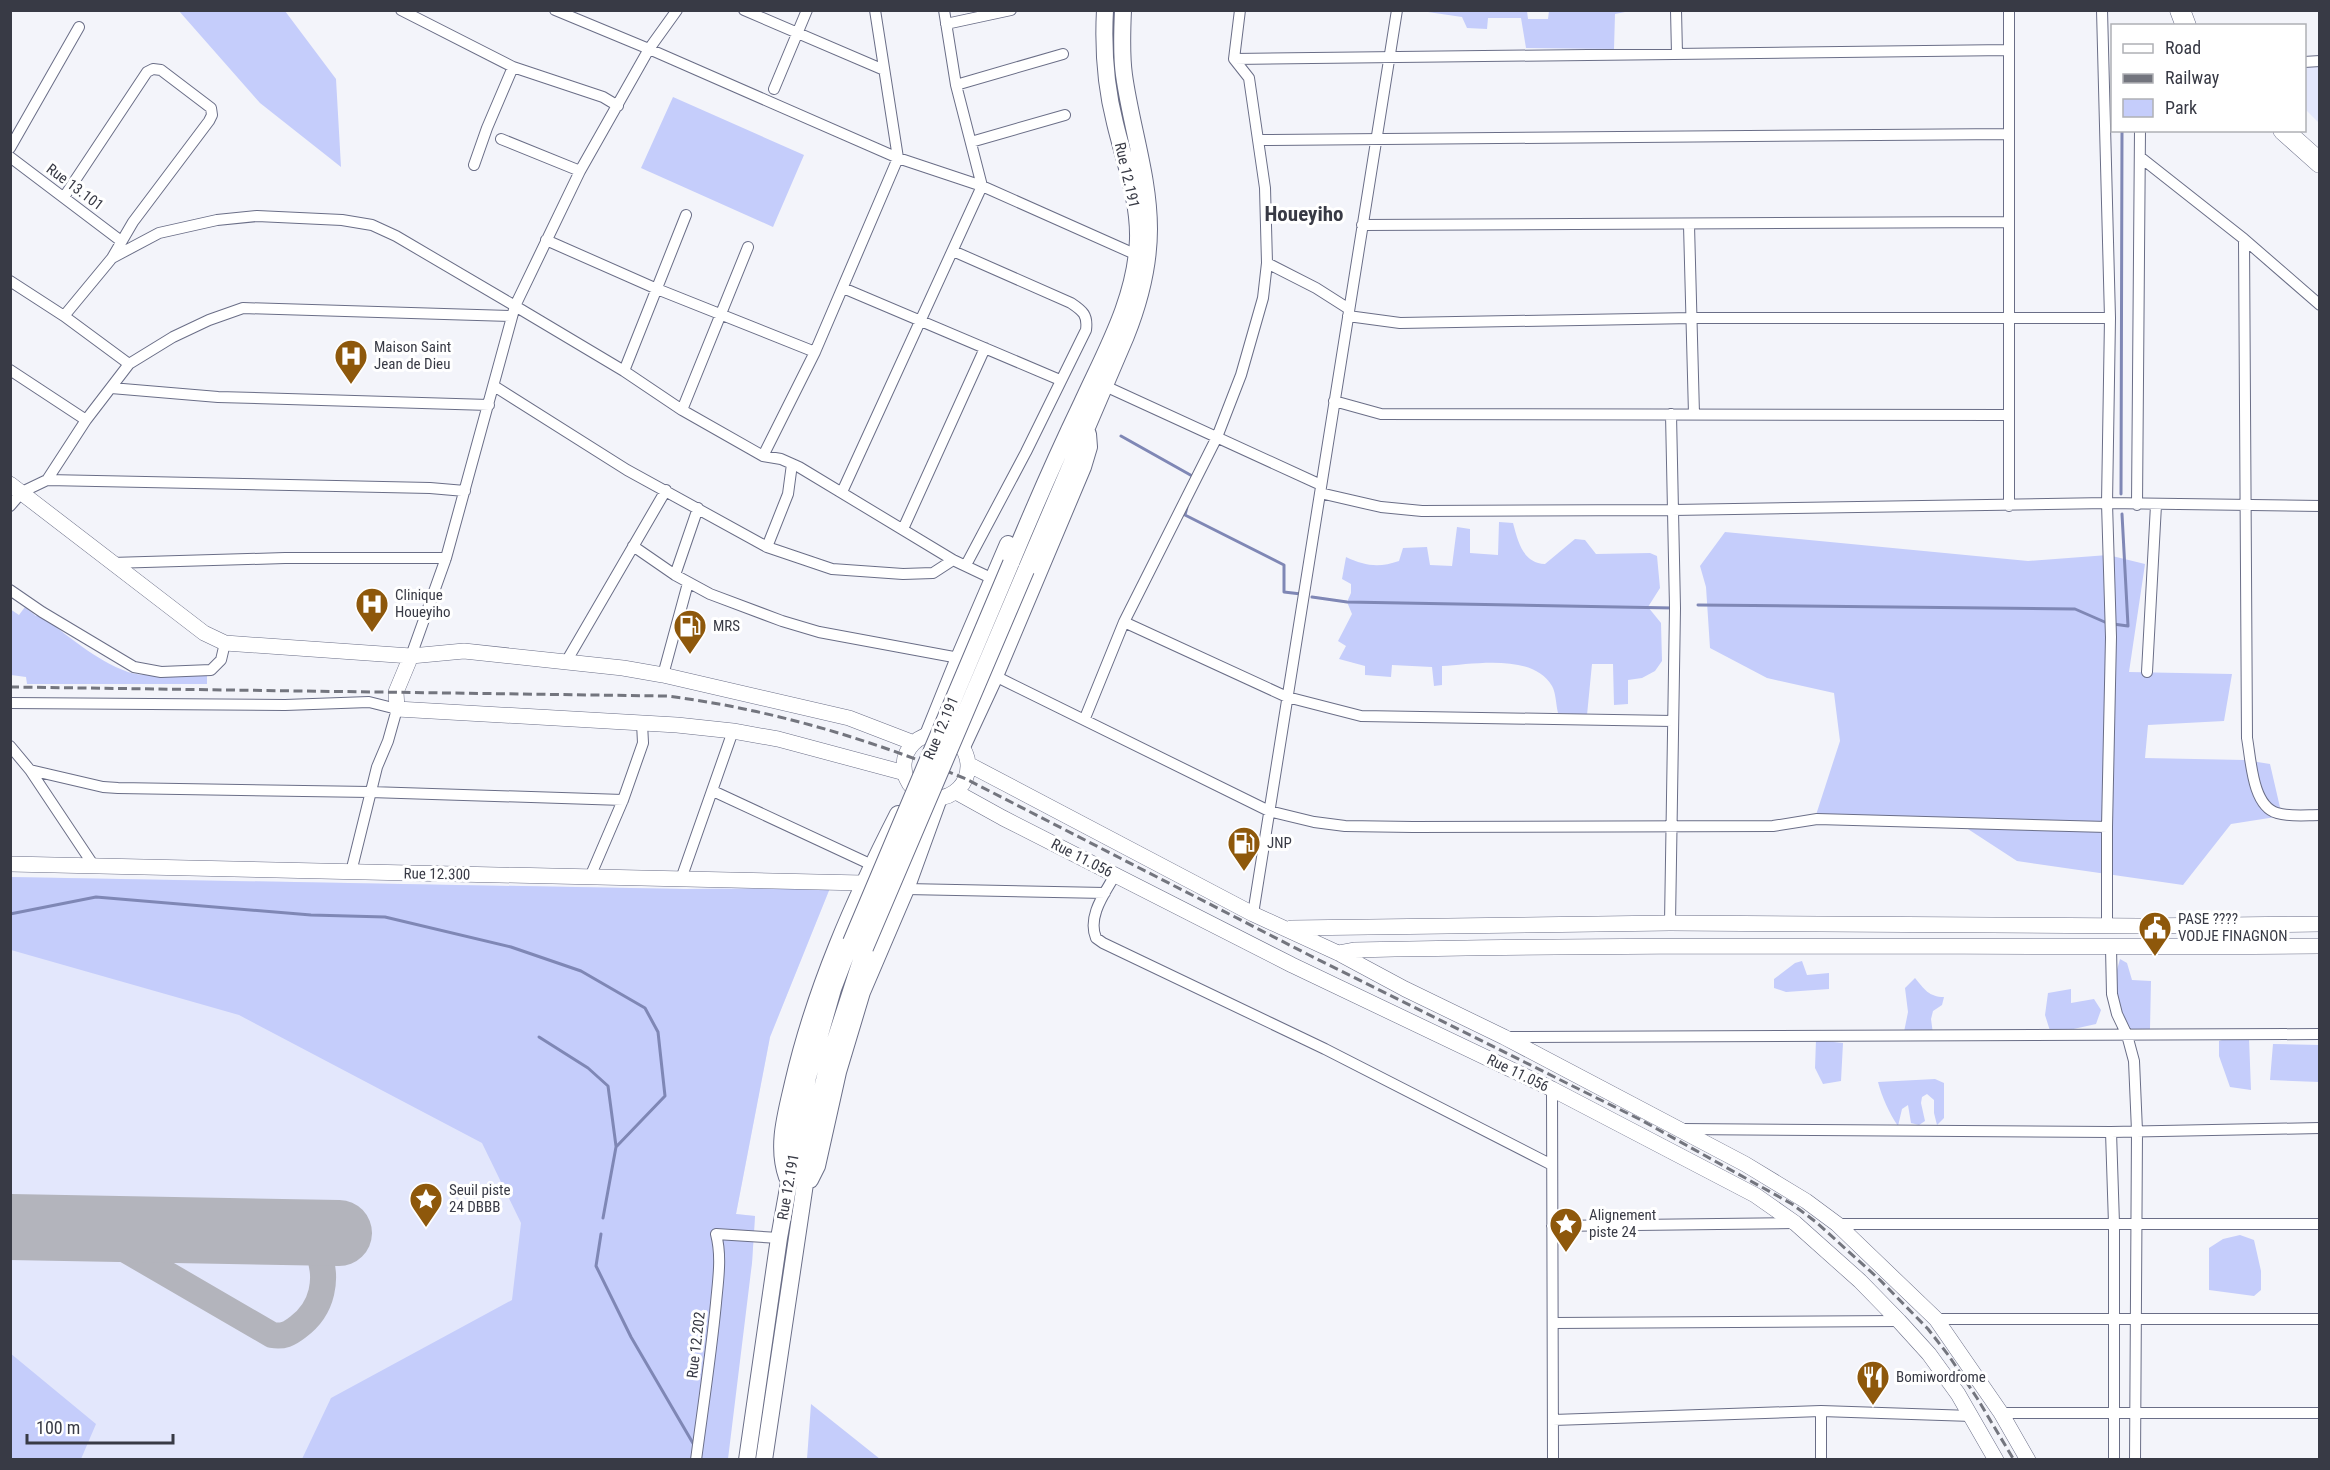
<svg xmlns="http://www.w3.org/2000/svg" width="2330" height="1470" font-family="'Roboto Condensed',sans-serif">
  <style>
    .built { fill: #e3e7fc }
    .green { fill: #c5cdfb }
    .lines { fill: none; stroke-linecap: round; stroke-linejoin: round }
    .stream { stroke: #7f87b5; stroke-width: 3 }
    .taxiway { stroke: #b3b4bc; stroke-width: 26 }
    .runway { stroke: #b3b4bc; stroke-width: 66 }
    .street-casing { stroke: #6a6e87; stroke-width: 12 }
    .secondary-casing { stroke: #6a6e87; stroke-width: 16 }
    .primary-casing { stroke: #6a6e87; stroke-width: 18 }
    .highway-casing { stroke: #6a6e87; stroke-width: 21 }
    .street { stroke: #fff; stroke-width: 10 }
    .secondary { stroke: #fff; stroke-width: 15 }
    .primary { stroke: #fff; stroke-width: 16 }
    .highway { stroke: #fff; stroke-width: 20 }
    .rail { stroke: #73757e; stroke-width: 3; stroke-dasharray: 9 4.5; stroke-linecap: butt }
    .primary-bridge-casing { stroke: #6a6e87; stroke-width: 18; stroke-linecap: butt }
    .primary-bridge { stroke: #fff; stroke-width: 16 }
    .labels { text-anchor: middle; stroke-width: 6; stroke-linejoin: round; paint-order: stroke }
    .street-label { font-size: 15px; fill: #383a45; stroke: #fff }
    .poi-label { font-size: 15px; fill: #383a45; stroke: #fff; text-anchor: start }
    .district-label { font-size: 21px; font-weight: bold; fill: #383a45; stroke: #fff }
  </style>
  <rect width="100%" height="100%" fill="#f3f4fa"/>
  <path class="built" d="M2305,66H2319V123L2305,109Z
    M11,877L684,889L830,888L770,1037L736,1214L755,1216L752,1263L707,1459L11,1460Z"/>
  <path class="green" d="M179,11H285L336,79L341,167L260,103Z
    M1630,11L1615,14L1614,49L1526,48L1521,18H1488L1487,29L1467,28L1462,17L1421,11H1527L1528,19H1548L1549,11Z
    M673,97L804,155L773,227L641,168Z
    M1499,522L1513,523C1518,542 1523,563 1545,564L1575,539L1585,540L1596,554L1650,553L1657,556L1660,588L1648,607L1661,623L1662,661L1655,671L1642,678L1628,680V704L1614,705L1613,664H1592L1587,715L1558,713C1556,705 1556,693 1552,686C1533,653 1474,664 1442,666V685L1434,686L1432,667L1392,665L1391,677L1365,675V666L1339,659L1346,646L1338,641L1352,614L1347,602L1351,593V584L1342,579L1346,557C1365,566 1379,568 1399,561L1403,548L1427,547L1430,565L1452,566L1457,527L1470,529V553L1498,555Z
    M1725,532L2028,561L2108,555L2145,564L2129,672L2232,674L2224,721L2148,725L2145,758L2245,760L2270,764L2282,816L2231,824L2183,885L2017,861L1951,818H1815L1840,741L1834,693L1767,678L1710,648L1706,587L1700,566Z
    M25,607L36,616L39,614C66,634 95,660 128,672C146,678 187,675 207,674V684H27L26,677L11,675L10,609L19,615Z
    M10,877L684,889L830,888L770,1037L736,1214L755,1216L752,1263L728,1459H302L331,1398L512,1300L521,1223L482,1143L239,1015L11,950Z
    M2120,959L2127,963L2132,980L2151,981L2150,1029L2139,1036L2125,1030L2119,1018L2115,977Z
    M1802,961L1807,975L1829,973V989L1786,992L1774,988V979L1795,963Z
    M1915,978C1924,989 1929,997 1944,997L1942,1005L1933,1011L1931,1019L1933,1034L1904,1032L1908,1012L1905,988Z
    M2071,989V1003L2094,999L2101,1010L2096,1024L2051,1034L2045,1015L2048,993Z
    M2242,1033L2249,1038L2251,1090L2230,1087L2219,1056V1041Z
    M1816,1040L1843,1043L1841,1081L1823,1084L1815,1068Z
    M2273,1044L2319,1045V1082L2270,1080Z
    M1935,1079L1944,1083V1118L1937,1125L1934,1113V1100L1927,1094L1922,1097L1921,1103L1925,1121L1919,1125L1911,1123L1908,1105L1902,1109L1898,1126C1889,1113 1882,1097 1878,1082Z
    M2240,1235L2254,1240L2261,1271V1290L2254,1296L2209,1290V1248L2223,1239Z
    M10,1353L96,1424L81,1459H11Z
    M811,1404L880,1459H807Z"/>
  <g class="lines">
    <path class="stream" d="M1121,436L1194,477
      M2121,494L2122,130
      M1187,507L1185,515L1284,565V592L1301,594
      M1312,597L1347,602L1673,608
      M1698,605L2075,609L2107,623
      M2113,624L2128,626L2122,514
      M10,914L96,897L311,915L385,917L511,947L581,971L645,1008L658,1032L665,1096L616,1147L603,1218
      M539,1037L588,1068L608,1086L616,1146
      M601,1234L596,1266L631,1337L694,1445"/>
    <path class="taxiway" d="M77,1228L105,1238L272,1335C283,1337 289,1334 298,1327C349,1290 316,1204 253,1214C237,1216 225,1226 210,1230"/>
    <path class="runway" d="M10,1227L339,1233"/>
    <defs>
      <path id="street" d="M401,10L513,67L603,97L618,106
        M555,10L649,49L898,158L982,186L1137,255
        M677,10L649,49L580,171L515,306L624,371L682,410L763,456L781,459L799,467L953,560L993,579
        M744,10L884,70
        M1676,10L1677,54
        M2009,10V506
        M2102,10L2110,318L2107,503L2111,637L2107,827
        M946,24L1011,10
        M1234,59L2009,50
        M2304,62L2320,61
        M956,85L1063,54
        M774,89L807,10
        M501,139L580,171
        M1258,140L2009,134
        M971,142L1065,115
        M10,148L79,27
        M10,157L121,241
        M2140,157L2244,239L2320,305
        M474,165L487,128L513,67
        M1362,225L2009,222
        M1689,225L1694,414
        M2244,239L2247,738C2251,759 2252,806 2277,813C2290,817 2306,815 2320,815
        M546,240L657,289L815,352
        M953,251L1071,303C1083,311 1088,315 1086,330L1026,452L966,565
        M112,258L159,233L217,220L257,216L342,220L372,225L396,236L515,306L446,558L411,656
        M1267,263L1316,288L1349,309
        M10,281L64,316L129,364
        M843,288L1060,380
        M64,316L112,258L133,222L209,121L212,115L211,108L161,70L153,69L147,72L64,197
        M1348,316L1400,323L1693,318H2110
        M10,370L86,420
        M624,371L686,215
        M494,386L627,470L767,547L832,569L903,574L933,573L953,560
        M1105,386L1321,485
        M111,388L218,397L489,405
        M1334,401L1381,414L2009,415
        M682,410L748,247
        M763,456L815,352L898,158L875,10
        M47,480L430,488L465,491
        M842,492L982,186L956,85L944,10
        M1320,493L1381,507L1422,511L1673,510L2107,503L2320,506
        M2137,505L2140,130
        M10,506L22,492L47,480L86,420L129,364L173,337L209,320L243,308L512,316
        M903,529L985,348
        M633,546L675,575L710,594L782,621L819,632L959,658
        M767,547L788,494L792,464
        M111,563L285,558H446
        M675,575L698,508
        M10,590L42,612L134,667L161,672L211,670L221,660L225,643
        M1124,622L1287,697L1361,716L1673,721
        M566,662L666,490
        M2147,672L2156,505
        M663,675L688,583
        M995,676L1269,811L1314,822L1345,826L1413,827L1773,826L1817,819L2107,827V925
        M10,703L285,705L369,702L397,709L388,741L377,767L351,872
        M1085,718L1124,622L1217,437L1241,375L1263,298L1267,263L1265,188L1249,78L1234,59L1240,10
        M10,746L30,770L94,866
        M30,770L103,787L118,788L370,792L623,800
        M713,791L872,865
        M1115,875C1105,893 1087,916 1096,938L1103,943L1325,1049L1552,1165
        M590,877L623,800L643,743L642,723
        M681,879L733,731
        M906,889L1105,893
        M1253,914L1397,10
        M1670,923L1675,608L1671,414
        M2111,948L2112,994L2117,1014L2127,1035L2134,1061L2137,1131L2135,1460
        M1507,1037L2320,1034
        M1552,1089L1553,1460
        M1681,1129L2111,1132L2320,1128
        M2111,1132L2114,1224V1460
        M1837,1224H2320
        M1552,1226L1795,1223
        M1936,1319H2320
        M1553,1323L1899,1321
        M1821,1411V1460
        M2001,1413H2320
        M1553,1420L1821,1411L1972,1416
        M696,1460C703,1407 711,1355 716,1303C718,1280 722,1257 716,1234L779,1238"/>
      <path id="secondary" d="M10,484L204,633L225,643L411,656L464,651L623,668L663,675L849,718L914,743
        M411,656L396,692L397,709L677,725L733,731L778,739L905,773
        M904 766a32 32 0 1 1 64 0a32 32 0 1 1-64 0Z
        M968,764L1253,914L1338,953L1405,989L1504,1037L1745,1164L1806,1201L1837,1224L1936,1319L2001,1413L2028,1460
        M956,792L1003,818L1292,965L1552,1089L1755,1195L1795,1223L1860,1281L1899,1321L1929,1354L1958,1394L1996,1460
        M10,864L863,883
        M1291,928L1670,923L2139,926L2320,924
        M1338,953L1354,950C1676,943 1998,948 2320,946"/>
      <path id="primary" d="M1011,563C1033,510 1056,457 1081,405C1105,352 1136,299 1138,239C1139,199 1124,161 1115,123C1106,88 1103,47 1105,10
        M1026,570L1126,336C1140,301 1149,267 1149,229C1149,177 1131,126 1124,75C1121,54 1122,32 1123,10
        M928,735L959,658L1008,544
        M962,747L995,676L1083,467L1089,447L1088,434
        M787,1177C776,1146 786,1114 793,1083C815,988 854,900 898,814
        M810,1180L817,1166L838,1072L862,992L906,889L939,798
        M747,1460L779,1238L808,1077L833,989L851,942
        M764,1460L814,1123L829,1059L865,948"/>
      <path id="highway" d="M2180,10L2186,26
        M2283,130L2320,163"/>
    </defs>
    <use href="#street" class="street-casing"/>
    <use href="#secondary" class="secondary-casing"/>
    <use href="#primary" class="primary-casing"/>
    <use href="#highway" class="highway-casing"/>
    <use href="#street" class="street"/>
    <use href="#secondary" class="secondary"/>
    <use href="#primary" class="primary"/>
    <use href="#highway" class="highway"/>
    <path class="rail" d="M10,687L667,696C770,709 870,739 966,779L1309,955L1641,1120L1792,1204L1816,1222L1880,1280L1928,1329L1949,1356L1977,1398L2014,1460"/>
    <defs>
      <path id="primary-bridge" d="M851,942L1011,563
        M865,948L1026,570"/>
    </defs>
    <use href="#primary-bridge" class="primary-bridge-casing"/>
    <use href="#primary-bridge" class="primary-bridge"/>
  </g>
  <defs>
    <symbol id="hospital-pin" viewBox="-11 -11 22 30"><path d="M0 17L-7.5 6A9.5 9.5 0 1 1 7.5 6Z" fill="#8e580b" stroke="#fff"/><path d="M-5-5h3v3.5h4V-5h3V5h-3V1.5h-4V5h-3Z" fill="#fff"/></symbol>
    <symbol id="fuel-pin" viewBox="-11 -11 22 30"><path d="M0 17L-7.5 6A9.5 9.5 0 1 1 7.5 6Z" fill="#8e580b" stroke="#fff"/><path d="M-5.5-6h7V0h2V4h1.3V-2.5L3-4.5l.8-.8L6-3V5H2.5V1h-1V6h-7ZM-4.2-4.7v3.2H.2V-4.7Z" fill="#fff"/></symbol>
    <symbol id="civic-pin" viewBox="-11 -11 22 30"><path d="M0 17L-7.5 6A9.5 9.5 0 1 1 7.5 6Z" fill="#8e580b" stroke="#fff"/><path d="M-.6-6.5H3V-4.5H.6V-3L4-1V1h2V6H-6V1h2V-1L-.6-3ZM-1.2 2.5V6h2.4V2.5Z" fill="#fff"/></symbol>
    <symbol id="sight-pin" viewBox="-11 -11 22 30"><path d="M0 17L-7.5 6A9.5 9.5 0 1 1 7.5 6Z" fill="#8e580b" stroke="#fff"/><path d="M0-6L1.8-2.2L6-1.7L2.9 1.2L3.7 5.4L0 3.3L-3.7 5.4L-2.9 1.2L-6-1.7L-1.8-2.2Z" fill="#fff"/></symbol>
    <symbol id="restaurant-pin" viewBox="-11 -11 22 30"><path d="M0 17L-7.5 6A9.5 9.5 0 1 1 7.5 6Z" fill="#8e580b" stroke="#fff"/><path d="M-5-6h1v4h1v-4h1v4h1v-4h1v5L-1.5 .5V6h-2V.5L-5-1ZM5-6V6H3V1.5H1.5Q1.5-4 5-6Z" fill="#fff"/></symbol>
  </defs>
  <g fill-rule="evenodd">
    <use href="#hospital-pin" x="332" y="337" width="38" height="52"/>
    <use href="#hospital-pin" x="353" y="585" width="38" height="52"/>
    <use href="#fuel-pin" x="671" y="607" width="38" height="52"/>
    <use href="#fuel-pin" x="1225" y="824" width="38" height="52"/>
    <use href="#civic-pin" x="2136" y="909" width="38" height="52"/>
    <use href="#sight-pin" x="407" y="1180" width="38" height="52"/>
    <use href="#sight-pin" x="1547" y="1205" width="38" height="52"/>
    <use href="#restaurant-pin" x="1854" y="1358" width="38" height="52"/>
  </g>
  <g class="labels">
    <g class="street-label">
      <text transform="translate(1127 175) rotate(77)" y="5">Rue 12.191</text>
      <text transform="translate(75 187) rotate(37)" y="5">Rue 13.101</text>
      <text transform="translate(941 728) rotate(-67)" y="5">Rue 12.191</text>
      <text transform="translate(1082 858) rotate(27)" y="5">Rue 11.056</text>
      <text transform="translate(437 874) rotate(1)" y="5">Rue 12.300</text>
      <text transform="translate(1518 1073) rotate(26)" y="5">Rue 11.056</text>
      <text transform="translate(788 1187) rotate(-80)" y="5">Rue 12.191</text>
      <text transform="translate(696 1345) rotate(-83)" y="5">Rue 12.202</text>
    </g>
    <g class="poi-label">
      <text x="374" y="352">Maison Saint<tspan x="374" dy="17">Jean de Dieu</tspan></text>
      <text x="395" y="600">Clinique<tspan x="395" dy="17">Houeyiho</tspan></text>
      <text x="713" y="631">MRS</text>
      <text x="1267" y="848">JNP</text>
      <text x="2178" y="924">PASE ????<tspan x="2178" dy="17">VODJE FINAGNON</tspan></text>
      <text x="449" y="1195">Seuil piste<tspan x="449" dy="17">24 DBBB</tspan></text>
      <text x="1589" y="1220">Alignement<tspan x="1589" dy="17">piste 24</tspan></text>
      <text x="1896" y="1382">Bomiwordrome</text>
    </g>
    <g class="district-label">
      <text x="1304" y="221">Houeyiho</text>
    </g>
  </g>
  <rect width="2330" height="1470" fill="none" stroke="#383a45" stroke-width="24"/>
  <rect x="2111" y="24" width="195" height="108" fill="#ffffff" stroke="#afb0b5" stroke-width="1.5"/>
  <rect x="2123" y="44" width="30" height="9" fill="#ffffff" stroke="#afb0b5" stroke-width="1.5"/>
  <text x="2165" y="54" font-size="18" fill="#383a45">Road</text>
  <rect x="2123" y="74" width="30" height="9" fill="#73757e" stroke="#afb0b5" stroke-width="1.5"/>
  <text x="2165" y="84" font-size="18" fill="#383a45">Railway</text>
  <rect x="2123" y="99" width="30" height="18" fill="#c5cdfb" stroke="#afb0b5" stroke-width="1.5"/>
  <text x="2165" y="114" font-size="18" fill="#383a45">Park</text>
  <path d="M27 1434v9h146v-9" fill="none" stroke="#383a45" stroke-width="3"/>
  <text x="36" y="1434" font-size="18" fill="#383a45" stroke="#ffffff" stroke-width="4.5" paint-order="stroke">100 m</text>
</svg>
